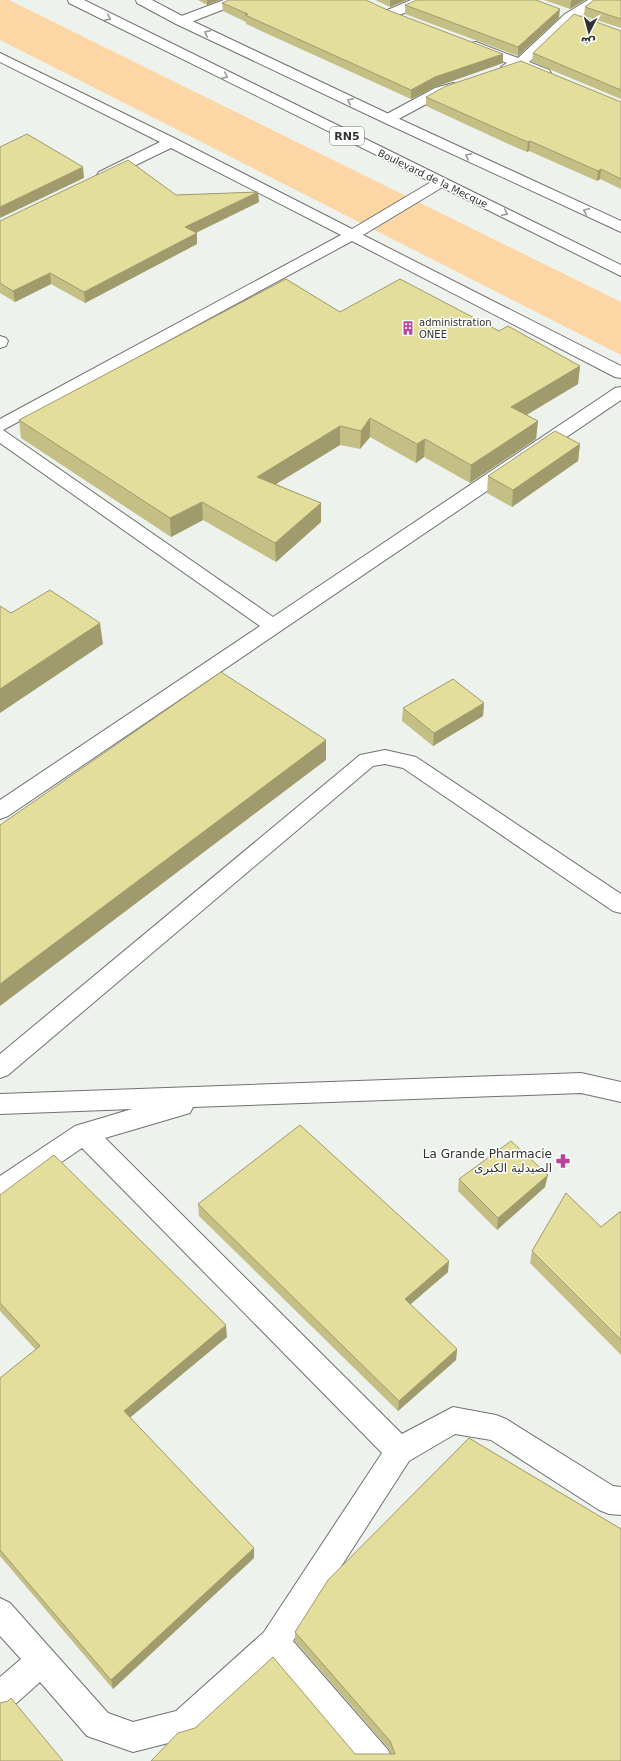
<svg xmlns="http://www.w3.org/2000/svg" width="621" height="1761" font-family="'DejaVu Sans','Noto Naskh Arabic',sans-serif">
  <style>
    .green { fill: #fdd6a5 }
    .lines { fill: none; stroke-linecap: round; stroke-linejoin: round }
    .minor-casing { stroke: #6f736e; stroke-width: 2 }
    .primary-casing { stroke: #6f736e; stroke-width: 2 }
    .minor { fill: #fff; fill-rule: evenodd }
    .primary { fill: #fff; fill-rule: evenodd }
    .wall { fill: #c3bf85 }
    .shaded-wall { fill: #9f9b6c }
    .building { fill: #e3de9b; stroke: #9f9b6c }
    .oneway { stroke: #989898 }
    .labels { text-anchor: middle; stroke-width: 3; stroke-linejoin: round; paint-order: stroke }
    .far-street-label { font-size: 10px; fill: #313231; stroke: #fcfffb }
    .far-poi-label { font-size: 10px; fill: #313231; stroke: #fcfffb; text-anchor: start }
    .shield { fill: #fcfffb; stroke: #6e706e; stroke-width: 1 }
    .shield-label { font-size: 11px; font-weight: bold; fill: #313231 }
    .poi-label { font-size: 12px; fill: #313231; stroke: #fcfffb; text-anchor: end }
  </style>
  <rect width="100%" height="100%" fill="#eef2ed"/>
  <path class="green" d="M0,0H9L621,302V355L0,40Z"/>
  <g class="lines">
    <defs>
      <path id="minor" d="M224,0H241L240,3L186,24H176L175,21L176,18Z
        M411,0H428L427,3L395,17H385L384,14L385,11Z
        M588,0H603L575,20L529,62L549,70L551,73L549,76C537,79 529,68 519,68C513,68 510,71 503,70L501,67L507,63L471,49L469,46L471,43L476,42L518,58L565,14Z
        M0,53L176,139L352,229L436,179L441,178L446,179L448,182L446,185L363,235L621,366V378L615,377L352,241L3,430L273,617L615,388L621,387V400L8,816L0,819V800L260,626L0,443V419L341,235L171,148L109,178L104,179L99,178L97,175L99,172L160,142L0,62Z
        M453,83L458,84L460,87L458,90L445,94L393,122H383L381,119L383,116L435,88Z
        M0,336L6,338L8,341L6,346L0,348Z
        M385,750L416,757L621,894V913L613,911L403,768L385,764L373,766L8,1075L0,1078V1054L360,755Z
        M581,1073L621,1082V1102L581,1093L193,1107L190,1113L105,1138L402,1434L453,1407L496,1415L506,1419L613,1486L621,1487V1515L609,1514L599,1510L491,1440L455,1434L409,1461L293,1641L388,1750L393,1761H356L274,1664L195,1735L184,1739L133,1752L87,1736L40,1682L11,1708L0,1712V1677L21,1659L0,1636V1598L10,1603L108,1713L133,1722L176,1711L264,1632L382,1453L82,1148L9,1198L0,1201V1176L75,1126L132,1109L0,1114V1094Z"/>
      <path id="primary" d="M68,0H84L621,265V276L69,3Z
        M136,0H152L186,18L393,116L621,221V232L383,122L176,24L137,3Z"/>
    </defs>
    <use href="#minor" class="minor-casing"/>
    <use href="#primary" class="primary-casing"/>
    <use href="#minor" class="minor"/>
    <use href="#primary" class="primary"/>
  </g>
  <path class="wall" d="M198,0H220L207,5Z
    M375,0H407L390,7Z
    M544,0H585L570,9Z
    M621,0V28L584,16L585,7Z
    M222,3L385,9L503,63L435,87L411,99L246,24V22L223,11Z
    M405,5L559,18L518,56L405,14Z
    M621,31V99L532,62L533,53Z
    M426,97L621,102V189L600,179L597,181L529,151L527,152L515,147L426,106Z
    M258,192L259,202L196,233L197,244L85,303L51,284L15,302L0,293V221L176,195Z
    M340,312L499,331L580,366L578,384L527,415L538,421L536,439L470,483L424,457L416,463L370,437L360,449L340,445L276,484L321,503V522L276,562L203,520L171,537L21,438L19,420Z
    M580,444L578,461L512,507L487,493L488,476Z
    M484,703L483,716L433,746L402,721L403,708Z
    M459,1179L545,1187L497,1230L458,1191Z
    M0,1195L227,1337L130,1417L254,1558L113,1689L0,1556V1378L36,1350L0,1311Z
    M198,1204L448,1272L410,1304L457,1349L456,1360L398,1411L199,1216Z
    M621,1211V1355L530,1263L532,1251L601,1227Z
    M295,1632L621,1761L355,1754H391L389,1749L295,1641Z"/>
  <path class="shaded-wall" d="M207,0H220L207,5Z
    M390,0H407L390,7Z
    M572,0H585L570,9L571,1Z
    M560,9L559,18L518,56V47Z
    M503,54V63L435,87L411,99V90L435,77Z
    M530,141L529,151L527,152L528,142Z
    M83,167L84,178L0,218V207Z
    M601,169L600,179L597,181L598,171Z
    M258,192L259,202L185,238V227Z
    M197,233V244L85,303L84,292Z
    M50,273L51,284L15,302L13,291Z
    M580,366L578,384L509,425L511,407Z
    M370,418V437L360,449L361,431Z
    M538,421L536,439L470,483L471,465Z
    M340,426V445L258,495L257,477Z
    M425,439L424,457L416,463L417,444Z
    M580,444L578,461L512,507L513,490Z
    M202,502L203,520L171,537L170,518Z
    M321,503V522L276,562L275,543Z
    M100,623L103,644L0,713V689Z
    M484,703L483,716L433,746L434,733Z
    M326,740V760L0,1006V984Z
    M548,1175L545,1187L497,1230L498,1218Z
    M449,1261L448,1272L404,1310L405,1299Z
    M226,1325L227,1337L126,1421L124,1411Z
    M457,1349L456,1360L398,1411L399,1401Z
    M254,1548V1558L113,1689L111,1680Z"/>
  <path class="building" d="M229,0H366L385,9L503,54L435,77L411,90L245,15L248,14L222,3Z
    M417,0H536L560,9L518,47L405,5Z
    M594,0H621V19L585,7Z
    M574,14L621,31V90L533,53Z
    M521,61L621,102V179L601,169L598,171L530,141L528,142L516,137L426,97L446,86Z
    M27,134L83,167L0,207V147Z
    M128,160L176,195L258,192L185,227L197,233L84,292L50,273L13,291L0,283V221Z
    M286,279L340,312L400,279L499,331L508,326L580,366L511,407L538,421L471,465L425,439L417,444L370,418L361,431L340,426L257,477L321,503L275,543L202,502L170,518L19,420Z
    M555,431L580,444L513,490L488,476Z
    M50,590L100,623L0,689V606L11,613Z
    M221,672L326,740L0,984V825Z
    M453,679L484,703L434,733L403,708Z
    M300,1125L449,1261L405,1299L457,1349L399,1401L198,1204Z
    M511,1141L548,1175L498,1218L459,1179Z
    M54,1155L226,1325L124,1411L254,1548L111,1680L0,1550V1378L40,1346L0,1303V1195Z
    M566,1193L601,1227L621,1211V1340L532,1251Z
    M469,1438L621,1529V1761H151L178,1733L195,1728L273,1657L355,1754H395L390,1741L295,1632L328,1580Z
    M11,1698L63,1761H0V1703L8,1701Z"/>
  <defs><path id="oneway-chevron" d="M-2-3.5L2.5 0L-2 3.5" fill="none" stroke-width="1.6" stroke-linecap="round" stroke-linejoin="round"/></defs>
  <g class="oneway">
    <use href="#oneway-chevron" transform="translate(108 18) rotate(27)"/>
    <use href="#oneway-chevron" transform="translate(207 33) rotate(-155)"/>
    <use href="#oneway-chevron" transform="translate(225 76) rotate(26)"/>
    <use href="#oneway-chevron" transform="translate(350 101) rotate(-155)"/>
    <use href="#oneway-chevron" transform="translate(468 156) rotate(-155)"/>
    <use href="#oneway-chevron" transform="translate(586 211) rotate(-155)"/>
    <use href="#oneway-chevron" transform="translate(505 213) rotate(26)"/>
  </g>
  <defs>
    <symbol id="building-bare" viewBox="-9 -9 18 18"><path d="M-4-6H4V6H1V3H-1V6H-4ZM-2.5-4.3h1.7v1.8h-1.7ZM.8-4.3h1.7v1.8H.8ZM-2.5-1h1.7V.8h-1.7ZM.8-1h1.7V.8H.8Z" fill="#b9449c" stroke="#fcfffb" stroke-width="2.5" paint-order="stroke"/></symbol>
    <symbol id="pharmacy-bare" viewBox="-9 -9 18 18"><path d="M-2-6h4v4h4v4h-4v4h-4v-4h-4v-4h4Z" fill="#b9449c" stroke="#fcfffb" stroke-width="2.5" paint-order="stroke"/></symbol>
  </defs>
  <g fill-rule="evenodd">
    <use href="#building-bare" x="398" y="318" width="20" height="20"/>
    <use href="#pharmacy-bare" x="553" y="1151" width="20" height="20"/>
  </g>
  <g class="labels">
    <g class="far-street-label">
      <text transform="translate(433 178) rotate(26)" y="4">Boulevard de la Mecque</text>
    </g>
    <g class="far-poi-label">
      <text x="419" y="326">administration<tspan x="419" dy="12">ONEE</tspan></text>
    </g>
    <rect class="shield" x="330" y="127" width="34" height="18" rx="3"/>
    <g class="shield-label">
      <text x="347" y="140">RN5</text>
    </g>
    <g class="poi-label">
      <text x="552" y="1158">La Grande Pharmacie<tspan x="552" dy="14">الصيدلية الكبرى</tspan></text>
    </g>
  </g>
  <g transform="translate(589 32) rotate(186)" stroke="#fcfffb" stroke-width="3" paint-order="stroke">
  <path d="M0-3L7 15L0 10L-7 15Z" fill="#313231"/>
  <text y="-6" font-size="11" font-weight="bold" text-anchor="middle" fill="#313231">ش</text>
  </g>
</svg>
